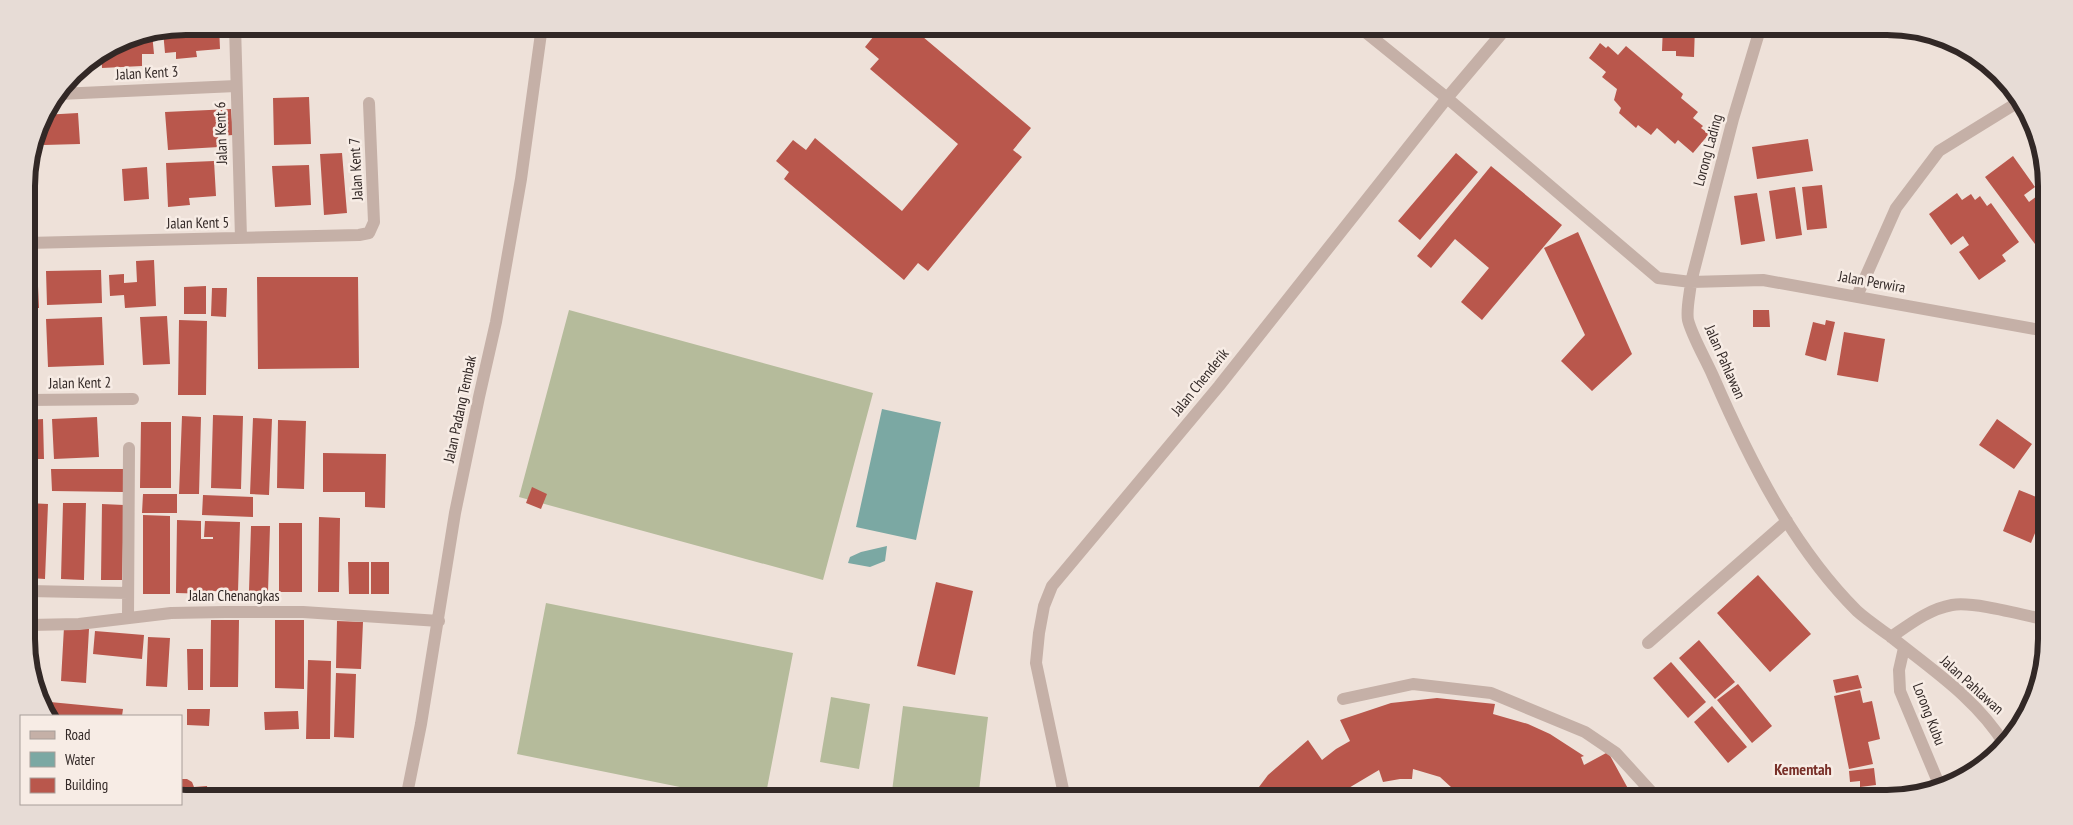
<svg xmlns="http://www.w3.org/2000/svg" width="2073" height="825" font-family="'PT Sans Narrow',sans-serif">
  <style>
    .garden { fill: #b5bb9b }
    .water { fill: #7ba8a3 }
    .building { fill: #b9574c }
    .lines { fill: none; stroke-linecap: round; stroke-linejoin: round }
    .street { stroke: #c5b0a7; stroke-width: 12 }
    .labels { text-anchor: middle; stroke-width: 5; stroke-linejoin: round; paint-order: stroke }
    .street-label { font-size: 15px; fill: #322826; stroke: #f7ece5 }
    .neighbourhood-label { font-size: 16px; font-weight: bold; fill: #782f28; stroke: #f7ece5 }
    .rim { fill: none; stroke: #322826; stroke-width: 6 }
  </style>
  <rect width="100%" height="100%" fill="#eee1d9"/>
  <path class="garden" d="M569,310L873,393L823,580L519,497Z
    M546,603L793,653L765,799H739L517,754Z
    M831,697L870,704L859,769L820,762Z
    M903,706L988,717L978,799H891Z"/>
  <path class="water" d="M882,409L941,422L916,540L856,527Z
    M887,546L885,561L870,567L848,563L850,557L861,552Z"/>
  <path class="building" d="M186,26H219L220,49L196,51L197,57L176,59V52L165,53L163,31Z
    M882,26H885L897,36L906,26H910L1031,128L1013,150L1022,157L928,271L918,263L904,280L784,179L789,172L776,161L793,140L806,150L815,138L902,211L958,144L870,69L879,59L865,47Z
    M1663,26H1695L1694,57L1676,56V51H1662Z
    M152,33L154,54H142V66L102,68L101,53L125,38Z
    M1600,43L1606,48L1608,46L1618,55L1626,46L1683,94L1681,98L1698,112L1693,118L1703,126L1701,128L1709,134L1693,153L1678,140L1675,144L1657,128L1651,135L1638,125L1636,128L1619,113L1621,108L1614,100L1617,89L1602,77L1606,72L1589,58Z
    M309,97L311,144L274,145L273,98Z
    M231,109L233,135L218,136L219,147L168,150L165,112Z
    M78,113L80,144L44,145L43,115Z
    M1808,139L1813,171L1757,179L1752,147Z
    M342,153L347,213L324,215L320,154Z
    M1456,153L1478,172L1420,240L1398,221Z
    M2013,156L2035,187L2024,195L2029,202L2041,193L2045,199L2046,236L2035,244L1985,177Z
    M214,161L216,196L189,198L190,205L168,207L166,163Z
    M309,165L311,205L275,207L272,166Z
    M1491,166L1562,225L1482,320L1461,302L1489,268L1455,239L1431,268L1417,256Z
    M147,167L149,199L124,201L122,169Z
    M1822,185L1827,228L1807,230L1802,187Z
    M1795,187L1802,235L1776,239L1769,191Z
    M1757,193L1765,241L1741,245L1734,196Z
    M1957,193L1962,200L1971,194L1975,200L1980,196L1987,206L1991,203L2019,242L2002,255L2006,261L1979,280L1959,252L1969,245L1963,236L1951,245L1929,214Z
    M1578,232L1632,354L1592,391L1561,361L1585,335L1544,248Z
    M154,260L156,306L125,308L124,295L110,296L109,275L124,274V283L137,282L136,261Z
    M37,264L39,308H27V265Z
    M101,270L102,303L47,305L46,271Z
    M257,277H358L359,368L258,369Z
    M206,286V314H184V287Z
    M212,288H227L226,317L211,316Z
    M1753,310H1769L1770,327H1753Z
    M167,316L170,364L143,365L140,317Z
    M102,317L104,365L48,367L46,319Z
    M34,318L37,363H28L27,319Z
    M179,320L207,321L206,395H178Z
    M1826,320L1835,322L1826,361L1805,355L1813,322L1825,325Z
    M1844,332L1885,339L1878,382L1837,375Z
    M213,415L243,416L241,489L211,488Z
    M182,416L201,417L199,494H179Z
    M97,417L99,457L54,459L52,419Z
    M253,418L272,419L269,495L250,494Z
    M43,419L44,459H28V420Z
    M1997,419L2032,444L2014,469L1979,445Z
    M278,420L306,421L304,489L277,488Z
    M141,422H171V488H140Z
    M323,453L386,454L385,508L365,507V492H323Z
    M51,469H123V492L52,491Z
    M532,487L547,494L541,509L526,503Z
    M2019,490L2046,501V506L2031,543L2003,531Z
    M143,494H177V513H142Z
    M203,495L253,497V517L202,515Z
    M28,503L48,504L45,579L29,578Z
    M63,503H86L84,580L61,579Z
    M102,504L124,505L122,580H101Z
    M143,515L170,516V594H143Z
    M319,517L340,518L339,592H318Z
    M177,520L201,521V539H213V537H204L205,521L240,522L238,592L212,591V594L176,593Z
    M279,523H302V592H279Z
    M251,526H270L268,592L249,591Z
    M348,562H369V594H349Z
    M371,562H389V594H371Z
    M1758,575L1811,634L1770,672L1717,613Z
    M936,582L973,591L955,675L917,666Z
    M211,620H239L238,687H210Z
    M275,620H304V689L275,688Z
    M337,621L363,622L361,669L336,668Z
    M64,627L89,629L86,683L61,681Z
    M95,631L144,635L142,659L93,654Z
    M148,637L170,638L167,687L146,686Z
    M1699,640L1735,682L1715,699L1679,658Z
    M187,649H203V690H188Z
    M308,660L331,661L330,739H306Z
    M1671,662L1706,702L1688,718L1653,678Z
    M336,673L356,674L354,738L334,737Z
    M1858,675L1862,688L1836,693L1833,680Z
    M1738,684L1772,726L1752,743L1717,700Z
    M1860,690L1863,703L1872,701L1880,739L1868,742L1873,764L1849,769L1834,696Z
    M1437,698L1495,704L1493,714L1528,724L1550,734L1584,756L1581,757L1584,765L1608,752L1631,794L1628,796L1630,798L1464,799L1440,777L1413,769L1412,779H1400L1383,782L1379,770L1347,789L1355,799H1301L1298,794L1294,799H1250L1268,775L1308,740L1322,760L1336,749L1350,741L1340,720L1391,703Z
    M50,702L123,709L122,716H52L49,710Z
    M1712,706L1747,747L1728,763L1694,722Z
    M187,709H210L209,726L187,725Z
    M298,711L299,729L265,730L264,712Z
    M1874,768L1876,785L1860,787V781L1850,782L1849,771Z
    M182,779H187L192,782L194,787L207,786L209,799L181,798Z"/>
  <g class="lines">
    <path class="street" d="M235,26L241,238
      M1358,26L1447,98L1658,278L1691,282C1690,294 1686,309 1688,320C1692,336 1706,360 1713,376C1749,459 1792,546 1857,611C1867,620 1879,628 1890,636C1931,669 1977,699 2005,745
      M1761,26L1733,119L1691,282L1763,280L2046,331
      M59,94L236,86
      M27,243L359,235L369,233L374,222L369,103
      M1857,296L1896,208L1939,151L2020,101
      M28,400L133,399
      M29,591L128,593
      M128,618L129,448
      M29,625L79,624L171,613L225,612H303L439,621
      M1891,637C1910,624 1929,609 1952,605C1973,601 2023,615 2047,620
      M1648,643L1787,521
      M1904,648L1899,670L1900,691L1941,789
      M1343,699L1413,684L1491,693L1585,732L1616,753L1657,798
      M406,799L421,724L455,513L479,397L496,322L521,179L542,26
      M1065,799L1036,663L1039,633L1044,606L1052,586L1219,386L1447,98L1508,26"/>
  </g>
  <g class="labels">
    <g class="street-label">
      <text transform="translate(147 73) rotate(-3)" y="5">Jalan Kent 3</text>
      <text transform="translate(221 133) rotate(-92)" y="5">Jalan Kent 6</text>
      <text transform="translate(1708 150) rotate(-75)" y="5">Lorong Lading</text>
      <text transform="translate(356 169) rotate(-93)" y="5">Jalan Kent 7</text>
      <text transform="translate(198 223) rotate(-1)" y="5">Jalan Kent 5</text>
      <text transform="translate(1872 282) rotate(10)" y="5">Jalan Perwira</text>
      <text transform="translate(1725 362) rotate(66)" y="5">Jalan Pahlawan</text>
      <text transform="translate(1200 382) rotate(-51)" y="5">Jalan Chenderik</text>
      <text transform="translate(80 383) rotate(-1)" y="5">Jalan Kent 2</text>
      <text transform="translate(460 409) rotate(-78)" y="5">Jalan Padang Tembak</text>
      <text x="234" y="601">Jalan Chenangkas</text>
      <text transform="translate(1972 685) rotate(42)" y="5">Jalan Pahlawan</text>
      <text transform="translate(1929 714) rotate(69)" y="5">Lorong Kubu</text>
    </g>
    <g class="neighbourhood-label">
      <text x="1803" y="775">Kementah</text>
    </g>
  </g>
  <path d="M0 0H2073V825H0ZM186 35H1887A151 151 0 0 1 2038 186V639A151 151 0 0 1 1887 790H186A151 151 0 0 1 35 639V186A151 151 0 0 1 186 35Z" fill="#e7dcd6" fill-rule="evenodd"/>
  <path class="rim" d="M186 35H1887A151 151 0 0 1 2038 186V639A151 151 0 0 1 1887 790H186A151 151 0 0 1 35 639V186A151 151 0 0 1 186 35Z"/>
  <rect x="20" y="715" width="162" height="90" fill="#f7ece5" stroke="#a89e99"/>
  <rect x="30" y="731" width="25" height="8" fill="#c5b0a7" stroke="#a89e99"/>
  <text x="65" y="740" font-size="15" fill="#322826">Road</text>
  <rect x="30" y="752" width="25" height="15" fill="#7ba8a3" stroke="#a89e99"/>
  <text x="65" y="765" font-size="15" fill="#322826">Water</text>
  <rect x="30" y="778" width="25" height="15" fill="#b9574c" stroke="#a89e99"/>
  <text x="65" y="790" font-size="15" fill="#322826">Building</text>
</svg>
